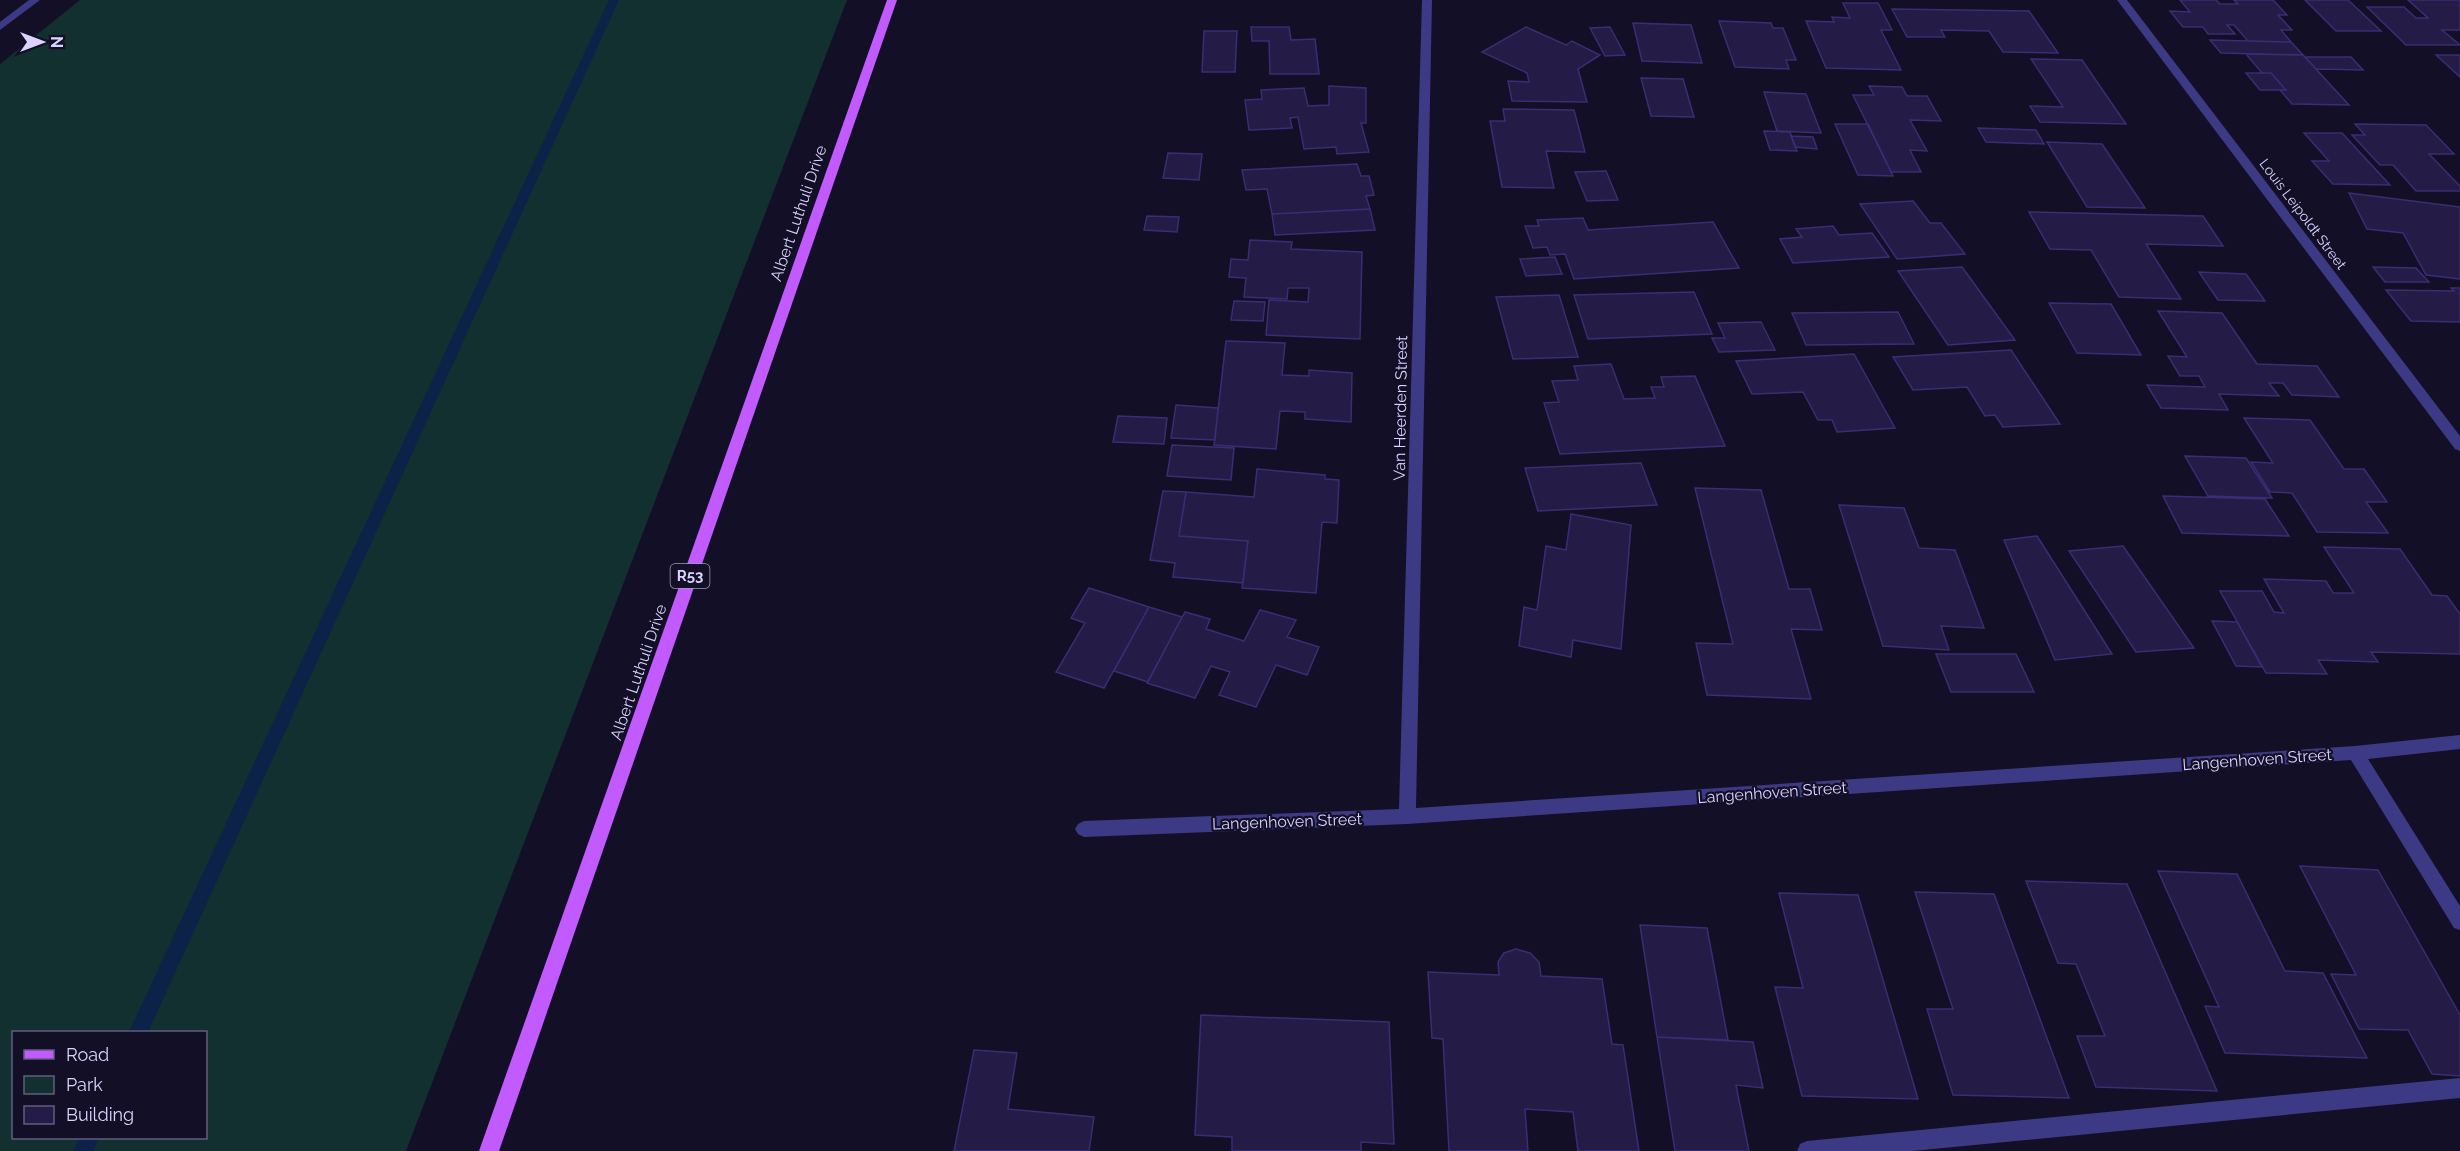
<svg xmlns="http://www.w3.org/2000/svg" width="2460" height="1151" font-family="Raleway,sans-serif">
  <style>
    .green { fill: #12302f; fill-rule: evenodd }
    .lines { fill: none; stroke-linecap: round; stroke-linejoin: round }
    .stream { fill: #0c2248; fill-rule: evenodd }
    .building { fill: #241b47; stroke: #3b2d73; stroke-width: 1.5 }
    .minor { fill: #3d3a85; fill-rule: evenodd }
    .major { fill: #c25bff; fill-rule: evenodd }
    .labels { text-anchor: middle; stroke-width: 4.5; stroke-linejoin: round; paint-order: stroke }
    .far-street-label { font-size: 14px; fill: #d9d4ff; stroke: #130f26 }
    .shield { fill: #130f26; stroke: #9e99be; stroke-width: 1.5 }
    .shield-label { font-size: 15px; font-weight: bold; fill: #d9d4ff }
    .street-label { font-size: 16px; fill: #d9d4ff; stroke: #130f26 }
  </style>
  <rect width="100%" height="100%" fill="#130f26"/>
  <path class="green" d="M80,0H847L406,1151H0V64ZM14,1032H206V1138H14Z"/>
  <g class="lines">
    <path class="stream" d="M609,0H619L148,1032H129Z
      M79,1138H99L93,1151H73Z"/>
  </g>
  <path class="building" d="M2180,0H2216L2220,4H2238L2234,0H2273L2287,15H2278L2292,30H2281L2291,42L2248,41L2234,25H2227L2235,34H2208L2203,27H2183L2170,11L2190,12Z
    M2305,0H2348L2381,31H2336Z
    M2408,0H2460V30H2442L2460,45H2406L2367,7H2404L2416,18H2428Z
    M1843,3H1878L1892,30H1881L1901,70L1826,68L1806,21L1834,22L1832,17L1850,18Z
    M1892,9L2029,11L2058,53L2003,52L1989,31L1941,30L1945,37H1907Z
    M1719,21L1771,23L1773,28H1783L1796,60H1786L1789,69L1735,67Z
    M1633,23L1691,25L1702,63L1642,61Z
    M1251,27H1289L1291,40L1315,39L1319,74H1270L1269,41H1252Z
    M1526,27L1566,45L1572,41L1600,55L1578,69L1587,102L1512,101L1508,81L1529,82L1527,73L1482,52Z
    M1610,27L1625,55L1605,56L1590,28Z
    M1204,31H1237L1235,72H1202Z
    M2210,40L2291,42L2303,55L2221,53Z
    M2246,54L2303,55L2349,105L2292,104L2280,90H2286L2271,73H2262Z
    M2436,55H2460V77Z
    M2305,57H2351L2363,70L2316,69Z
    M2031,59L2082,60L2126,124L2040,122L2030,106L2063,107Z
    M2246,73H2271L2286,90H2260Z
    M1641,78L1683,79L1694,117L1651,116Z
    M1329,86L1366,88V123H1361L1369,152L1337,154L1336,147L1304,149L1298,117L1290,118L1292,128L1249,130L1245,100L1262,99L1261,90L1304,88L1308,106L1329,105Z
    M1869,86L1902,87L1907,96H1927L1941,121L1910,120L1927,151L1910,150L1921,172H1891L1853,95H1874Z
    M1764,92L1806,94L1821,133L1777,131Z
    M1503,109L1574,110L1585,152L1546,151L1554,188L1502,187L1490,121H1505Z
    M1835,124H1868L1893,176L1858,175Z
    M2355,124L2426,125L2454,154H2429L2460,186V191H2416L2393,165H2380L2352,135H2365Z
    M1978,128L2036,130L2044,144L1986,142Z
    M1764,131L1790,132L1797,151L1770,150Z
    M2304,133H2342L2390,185L2333,184L2312,161H2329Z
    M1791,136L1813,137L1817,149L1795,147Z
    M2047,142L2102,144L2145,208L2087,207Z
    M1168,153L1202,154L1199,180L1163,178Z
    M1357,164L1361,176H1369L1374,195L1366,196L1370,209L1272,214L1267,189L1246,190L1242,170Z
    M1606,171L1618,200L1587,201L1575,172Z
    M2349,193L2460,207V279L2426,275L2403,233L2367,229Z
    M1913,201L1930,223H1941L1965,254L1897,259L1860,204Z
    M1370,209L1375,230L1275,235L1272,214Z
    M2029,212L2203,216L2223,246L2146,244L2181,299L2119,297L2091,250L2050,249Z
    M1147,216L1179,217L1177,232L1144,230Z
    M1583,218L1588,230L1713,222L1739,268L1574,279L1565,254L1550,255L1547,247L1533,248L1525,226H1539L1537,220Z
    M1833,226L1839,235L1872,233L1889,257L1793,263L1780,239L1802,237L1796,229Z
    M1250,240L1292,242L1291,249L1362,252L1360,339L1266,335L1269,300L1308,302L1309,288H1288L1287,299L1244,297L1246,278L1229,277L1231,259L1248,260Z
    M1555,257L1562,274L1526,276L1520,259Z
    M1962,267L2015,340L1948,345L1898,271Z
    M2373,267L2416,268L2429,282H2385Z
    M2199,272L2246,274L2265,301L2218,300Z
    M2451,288H2460V322L2411,321L2386,290L2454,291Z
    M1694,292L1712,334L1588,339L1574,295Z
    M1559,295L1578,357L1513,359L1496,297Z
    M1234,301L1265,302L1263,321L1231,320Z
    M2049,303L2111,304L2141,355L2077,353Z
    M2158,311L2222,313L2257,364L2317,366L2339,397L2292,395L2283,383H2269L2279,396L2219,394L2228,410L2161,408L2147,385L2205,387L2199,376H2180L2168,356L2187,357Z
    M1898,312L1914,344L1806,345L1792,313Z
    M1761,322L1775,350L1719,352L1712,338H1725L1718,323Z
    M1226,341L1285,343L1282,375L1309,376V370L1352,373L1351,422L1305,419V412L1280,411L1276,449L1214,445Z
    M2011,350L2060,424L2003,427L1995,415L1985,416L1967,387L1913,390L1893,357Z
    M1854,354L1895,428L1837,432L1832,420H1818L1803,392L1752,394L1736,361Z
    M1611,364L1624,399L1655,398L1651,387H1664L1661,377L1695,376L1725,446L1560,454L1544,403L1559,402L1552,381L1578,380L1574,366Z
    M1176,405L1218,408L1215,440L1171,438Z
    M1118,416L1167,418L1164,444L1113,442Z
    M2244,418L2310,420L2344,469H2364L2387,502H2366L2388,533L2317,532L2292,493L2270,492L2251,462L2273,463Z
    M1172,445L1234,448L1231,480L1167,476Z
    M2185,456L2246,458L2272,498L2208,496Z
    M1641,463L1657,505L1538,511L1525,468Z
    M1257,469L1325,475V479L1339,480L1337,523L1322,522L1316,593L1242,588L1248,541L1179,536L1186,492L1254,497Z
    M1695,488L1761,490L1789,589H1810L1822,630L1791,629L1811,699L1707,695L1696,643L1733,644Z
    M1163,491L1186,492L1179,536L1248,541L1243,583L1173,577L1175,563L1150,560Z
    M2163,496L2265,499L2289,536L2182,533Z
    M1839,505L1904,508L1919,548L1955,550L1984,628L1941,626L1949,650L1883,646Z
    M1571,514L1631,525L1621,649L1573,640L1571,657L1519,646L1524,607L1537,610L1546,546L1566,550Z
    M2037,536L2112,654L2055,660L2004,540Z
    M2123,546L2194,648L2136,652L2069,551Z
    M2324,547L2400,549L2432,595L2447,596L2460,614V654L2371,652L2378,662L2318,660L2327,674L2266,673L2220,591H2262L2274,612L2284,613L2264,579L2326,581L2333,593H2354Z
    M1089,588L1149,607L1104,688L1056,672L1085,623L1071,618Z
    M1149,607L1182,617L1148,682L1114,671Z
    M1260,610L1296,620L1287,637L1319,647L1307,675L1276,665L1256,707L1219,695L1230,672L1211,666L1195,698L1147,683L1185,612L1210,619L1206,629L1244,641Z
    M2212,621L2237,622L2262,667L2236,666Z
    M1936,654H2016L2034,692H1951Z
    M2300,866L2378,870L2460,1015V1076L2432,1074L2408,1030L2359,1029L2331,974L2356,975Z
    M2158,871L2237,874L2285,971L2323,973L2367,1058L2225,1053L2205,1006L2219,1007Z
    M2026,881L2127,884L2217,1091L2096,1087L2077,1036H2105L2076,964L2058,963Z
    M1915,892L1994,894L2069,1098L1953,1095L1927,1009H1953Z
    M1779,893L1858,895L1918,1099L1802,1096L1775,987L1803,988Z
    M1640,925L1707,928L1728,1040L1657,1037Z
    M1516,949L1530,953L1539,962L1541,976L1602,979L1612,1044L1623,1045L1639,1151H1578L1573,1112L1525,1109L1528,1151H1449L1443,1039L1432,1038L1428,972L1499,975L1498,962L1504,953Z
    M1201,1015L1389,1022L1394,1144L1361,1142V1151H1232V1137L1195,1135Z
    M1657,1037L1753,1042L1763,1088L1736,1085L1749,1151H1675Z
    M974,1050L1017,1053L1008,1109L1094,1117L1089,1151H954Z"/>
  <g class="lines">
    <path class="minor" d="M29,0H40L0,30V22Z
      M1422,0H1432L1416,808L2355,746L2460,735V749L2368,759L2460,906V930L2454,928L2351,760L1407,824L1084,837L1078,834L1075,829L1078,824L1084,821L1399,809Z
      M2117,0H2127L2460,436V451L2455,449Z
      M2460,1078V1098L1912,1151H1797L1800,1144L1807,1141Z"/>
    <path class="major" d="M887,0H897L499,1151H479Z"/>
  </g>
  <g class="labels">
    <g class="far-street-label">
      <text transform="translate(2303 214) rotate(53)" y="5">Louis Leipoldt Street</text>
    </g>
    <rect class="shield" x="670.5" y="564" width="39" height="24" rx="4.5"/>
    <g class="shield-label">
      <text x="690" y="581">R53</text>
    </g>
    <g class="street-label">
      <text transform="translate(798 213) rotate(-71)" y="6">Albert Luthuli Drive</text>
      <text transform="translate(1400 408) rotate(-89)" y="6">Van Heerden Street</text>
      <text transform="translate(638 672) rotate(-71)" y="6">Albert Luthuli Drive</text>
      <text transform="translate(2257 759) rotate(-4)" y="6">Langenhoven Street</text>
      <text transform="translate(1772 792) rotate(-4)" y="6">Langenhoven Street</text>
      <text transform="translate(1287 821) rotate(-2)" y="6">Langenhoven Street</text>
    </g>
  </g>
  <rect x="12" y="1031" width="195" height="108" fill="#130f26" stroke="#625e7d" stroke-width="1.5"/>
  <rect x="24" y="1050" width="30" height="9" fill="#c25bff" stroke="#625e7d" stroke-width="1.5"/>
  <text x="66" y="1061" font-size="18" fill="#d9d4ff">Road</text>
  <rect x="24" y="1076" width="30" height="18" fill="#12302f" stroke="#625e7d" stroke-width="1.5"/>
  <text x="66" y="1091" font-size="18" fill="#d9d4ff">Park</text>
  <rect x="24" y="1106" width="30" height="18" fill="#241b47" stroke="#625e7d" stroke-width="1.5"/>
  <text x="66" y="1121" font-size="18" fill="#d9d4ff">Building</text>
  <g transform="translate(42 42) rotate(90)" stroke="#130f26" stroke-width="4.5" paint-order="stroke">
  <path d="M0-4.5L10 22L0 15L-10 22Z" fill="#d9d4ff"/>
  <text y="-9" font-size="16" font-weight="bold" text-anchor="middle" fill="#d9d4ff">N</text>
  </g>
</svg>
